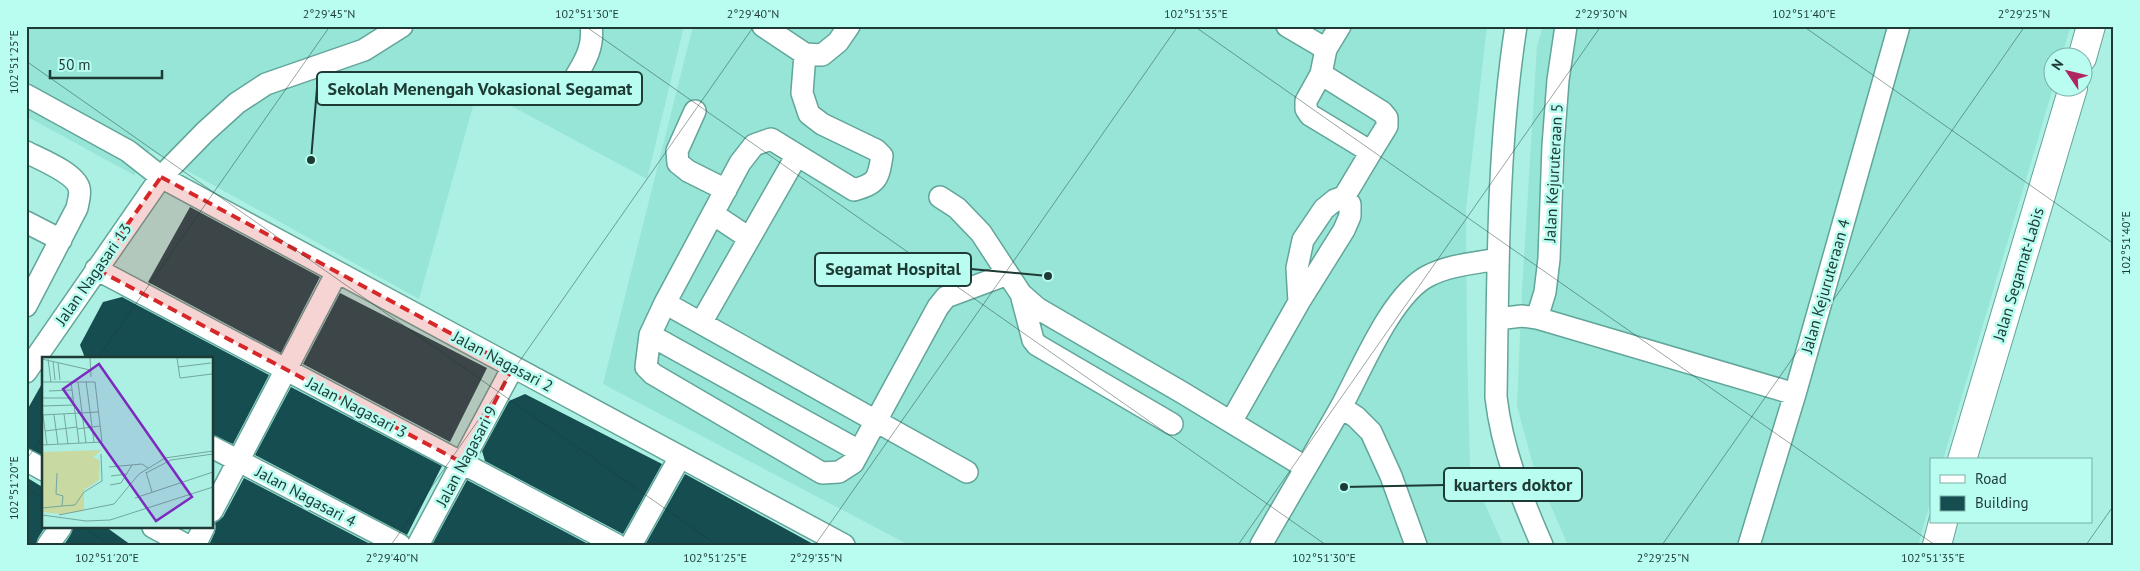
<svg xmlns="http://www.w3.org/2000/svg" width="2140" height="571" font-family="'PT Sans',sans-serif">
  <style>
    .built { fill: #96e5d7 }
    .building { fill: #164d51 }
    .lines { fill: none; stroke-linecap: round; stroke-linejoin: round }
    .minor-casing { stroke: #62a599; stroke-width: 24 }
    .highway-casing { stroke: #62a599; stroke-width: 30 }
    .minor { stroke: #fff; stroke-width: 21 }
    .highway { stroke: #fff; stroke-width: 28 }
    .marked { fill: #d62828; fill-opacity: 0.2; stroke: #d62828; stroke-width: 4; stroke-dasharray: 10 6; stroke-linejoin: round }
    .ticks { fill: none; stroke: #1e3a35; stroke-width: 1; stroke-opacity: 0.45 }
    .labels { text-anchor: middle; stroke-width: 5; stroke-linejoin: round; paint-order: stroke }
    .street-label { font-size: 16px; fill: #1e3a35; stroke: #b8fdf0 }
    .inset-road { fill: none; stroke: #73a79d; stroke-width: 1 }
    .view { fill: #7b2cbf; fill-opacity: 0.15; stroke: #7b2cbf; stroke-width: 2.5 }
    .inset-edge { fill: none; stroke: #1e3a35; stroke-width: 2.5 }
    .leader { fill: none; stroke: #1e3a35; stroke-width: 2 }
    .callout-dot { fill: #1e3a35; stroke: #b8fdf0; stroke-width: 2 }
    .callout { fill: #b8fdf0; stroke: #1e3a35; stroke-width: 2 }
    .callout-label { font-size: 18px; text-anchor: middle; font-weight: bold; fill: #1e3a35 }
    .neatline { fill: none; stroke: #1e3a35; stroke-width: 2 }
    .ticks-label { font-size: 12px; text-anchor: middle; fill: #1e3a35 }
  </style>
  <rect width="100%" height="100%" fill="#abf0e3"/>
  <path class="built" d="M26,26H684L647,179L478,88L419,299L150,150L134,175L26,116Z
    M693,26H1487L1466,209L1467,343L1470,470L1503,545H909L603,384Z
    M1543,26H2071L2061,57L2052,58L2053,88L1943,460H1931V500L1918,545H1568L1533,465L1517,406L1522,291L1537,46Z"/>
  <path class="building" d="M190,207L320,277L281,353L148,282Z
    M340,293L487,368L450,442L303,364Z
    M122,297L269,375L233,444L212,435V358H85L80,345L103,302Z
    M44,380V456L26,448V412Z
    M291,387L442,466L407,535L255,455Z
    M525,394L662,464L623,534L485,461L482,451L509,401Z
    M685,474L815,545H645Z
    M26,477L44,488V527H45L38,538L36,545H26Z
    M244,478L372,545H209L215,532V523L223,517Z
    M467,480L590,545H432Z
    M73,527H106L131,545H64L71,534Z"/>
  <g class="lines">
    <defs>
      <path id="minor" d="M763,26L805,54L822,55L838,42L849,26
        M1287,26L1326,49
        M1340,26L1326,49L1321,74L1306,101V109L1310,115L1371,152L1344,197
        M1516,26C1497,148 1498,274 1496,397C1502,449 1521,497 1542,545
        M805,54L802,93L809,114L822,124L876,150L882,156C878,180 877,183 854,190L771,139L754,145L740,163L665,303L650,335L646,367L653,374L822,473L839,472L853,463L938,307L946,297L1008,274
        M1321,74L1382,112L1387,118V126L1371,152
        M576,76C586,60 594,45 591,26
        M26,95L128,151L161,177L844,545
        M695,111L677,151L678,163L688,171L726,190
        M26,152C40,159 75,173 79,188C81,194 78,202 77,208L26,306
        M940,197L957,208L981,233L1021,294L1037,308L1183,393L1305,467
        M713,214L749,238
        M26,222L61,240
        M96,269L617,545
        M1021,294L1033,340L1037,345L1172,424
        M665,303L967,472
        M1537,318L1545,292L1549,259L1553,146L1558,80L1566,26
        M1497,319L1522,316L1537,318L1795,394
        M701,323L797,155
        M650,335L859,451
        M26,372L161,177L205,132L237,103L266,84L364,50L402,26
        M1341,407L1356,417L1371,432L1391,476L1416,545
        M1231,422L1299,302L1344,230L1350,216V204L1344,197L1335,200L1324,209L1303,240L1297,268L1299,302
        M212,447L400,545
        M26,460L44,470
        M212,511L337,272
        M153,527L186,545
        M48,545L61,527
        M195,545L204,527
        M418,545L513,367
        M631,545L680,457
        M1261,545C1287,499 1315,453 1341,407C1361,371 1391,295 1428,276C1449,265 1475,263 1498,259
        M1749,545L1795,394L1899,26"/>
      <path id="highway" d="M2082,58L2091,26
        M1962,460L2073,88
        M1937,545L1943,522"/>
    </defs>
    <use href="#minor" class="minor-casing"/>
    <use href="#highway" class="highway-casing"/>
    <use href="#minor" class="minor"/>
    <use href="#highway" class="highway"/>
  </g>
  <path class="marked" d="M161,177L513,367L463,463L96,269Z"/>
  <path class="ticks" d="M585,26L1326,545M1194,26L1935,545M1803,26L2114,244M26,61L717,545M98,358L330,26M26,460L44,435M26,487L44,499M84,527L109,545M391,545L754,26M815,545L1178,26M1238,545L1601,26M1662,545L2025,26M2086,545L2114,505"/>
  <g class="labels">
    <g class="street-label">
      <text transform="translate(1553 173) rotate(-87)" y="6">Jalan Kejuruteraan 5</text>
      <text transform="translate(93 274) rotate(-55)" y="6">Jalan Nagasari 13</text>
      <text transform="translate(2018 274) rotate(-73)" y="6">Jalan Segamat-Labis</text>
      <text transform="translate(1825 286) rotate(-74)" y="6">Jalan Kejuruteraan 4</text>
      <text transform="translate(503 361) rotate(28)" y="6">Jalan Nagasari 2</text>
      <text transform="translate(357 407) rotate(28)" y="6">Jalan Nagasari 3</text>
      <text transform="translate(466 456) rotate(-62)" y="6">Jalan Nagasari 9</text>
      <text transform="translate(306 496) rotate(28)" y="6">Jalan Nagasari 4</text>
    </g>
  </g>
  <g transform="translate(42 357)">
    <rect width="171" height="171" fill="#abf0e3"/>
    <path d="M60,93L51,100L58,104L57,123L42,133V154L19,157L0,155V95Z" fill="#c8d9a1"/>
    <path class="inset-road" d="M48,1L49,20M135,1L138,21L170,17M0,2L48,13M6,2L9,25M11,4L13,23M16,6L18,23M136,10L169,6M44,24L52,85M0,25H53L60,85L0,88M29,25L37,86M36,25L44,86M7,34L30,33M0,41H31M0,49L32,48M22,57L26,87M0,58L56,55M1,58L5,88M12,58L16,87M35,72L58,69M3,74L35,70M67,110L100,107L106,111M104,115L110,135M104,116L129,103L171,97M69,119L85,117M68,128L79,126L90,108M93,141L171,115M20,149L33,148L42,135L60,124L59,97M0,151L20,149L21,139L14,137L15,116M0,158L44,164L68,163L171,130M17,158L72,147L97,117L123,101L171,94"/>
    <path class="view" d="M57,7L150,140L114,164L21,32Z"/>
    <rect width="171" height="171" class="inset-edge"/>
  </g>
  <path class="leader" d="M311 160L317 88M1048 276L971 269M1344 487L1444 485"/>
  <g class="callout-dot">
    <circle cx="311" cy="160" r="5"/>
    <circle cx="1048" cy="276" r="5"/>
    <circle cx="1344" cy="487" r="5"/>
  </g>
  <g class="callout">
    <rect x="317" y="72" width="325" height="33" rx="5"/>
    <rect x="815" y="253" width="156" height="33" rx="5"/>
    <rect x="1444" y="468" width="138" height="33" rx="5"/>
  </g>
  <g class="callout-label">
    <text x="480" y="95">Sekolah Menengah Vokasional Segamat</text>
    <text x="893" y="275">Segamat Hospital</text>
    <text x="1513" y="491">kuarters doktor</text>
  </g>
  <rect width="2140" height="571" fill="none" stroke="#b8fdf0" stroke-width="55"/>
  <rect x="1930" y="458" width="162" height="65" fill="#b8fdf0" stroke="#7aafa5"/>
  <rect x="1940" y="475" width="25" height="8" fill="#ffffff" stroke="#7aafa5"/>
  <text x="1975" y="484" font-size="15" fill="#1e3a35">Road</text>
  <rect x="1940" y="496" width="25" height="15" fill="#164d51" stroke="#7aafa5"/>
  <text x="1975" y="508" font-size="15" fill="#1e3a35">Building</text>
  <g transform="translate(2068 72) rotate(305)"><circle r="24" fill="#b8fdf0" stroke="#7aafa5"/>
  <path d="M0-4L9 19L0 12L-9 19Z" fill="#b1255f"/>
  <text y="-8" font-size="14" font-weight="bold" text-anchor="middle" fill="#1e3a35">N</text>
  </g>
  <path d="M50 70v8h112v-8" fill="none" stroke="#1e3a35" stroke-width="2.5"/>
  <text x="58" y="70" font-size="15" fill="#1e3a35" stroke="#b8fdf0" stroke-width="4" paint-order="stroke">50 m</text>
  <rect x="28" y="28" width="2084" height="516" class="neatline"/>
  <g class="ticks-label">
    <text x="329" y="18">2°29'45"N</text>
    <text x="587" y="18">102°51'30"E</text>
    <text x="753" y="18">2°29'40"N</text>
    <text x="1196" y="18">102°51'35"E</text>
    <text x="1601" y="18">2°29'30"N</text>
    <text x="1804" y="18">102°51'40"E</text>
    <text x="2024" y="18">2°29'25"N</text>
    <text transform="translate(14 62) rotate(-90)" y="4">102°51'25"E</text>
    <text transform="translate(2126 243) rotate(-90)" y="4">102°51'40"E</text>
    <text transform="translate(14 488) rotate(-90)" y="4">102°51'20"E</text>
    <text x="107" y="562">102°51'20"E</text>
    <text x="392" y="562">2°29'40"N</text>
    <text x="715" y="562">102°51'25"E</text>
    <text x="816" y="562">2°29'35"N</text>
    <text x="1324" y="562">102°51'30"E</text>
    <text x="1663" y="562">2°29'25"N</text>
    <text x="1933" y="562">102°51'35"E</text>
  </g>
</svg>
